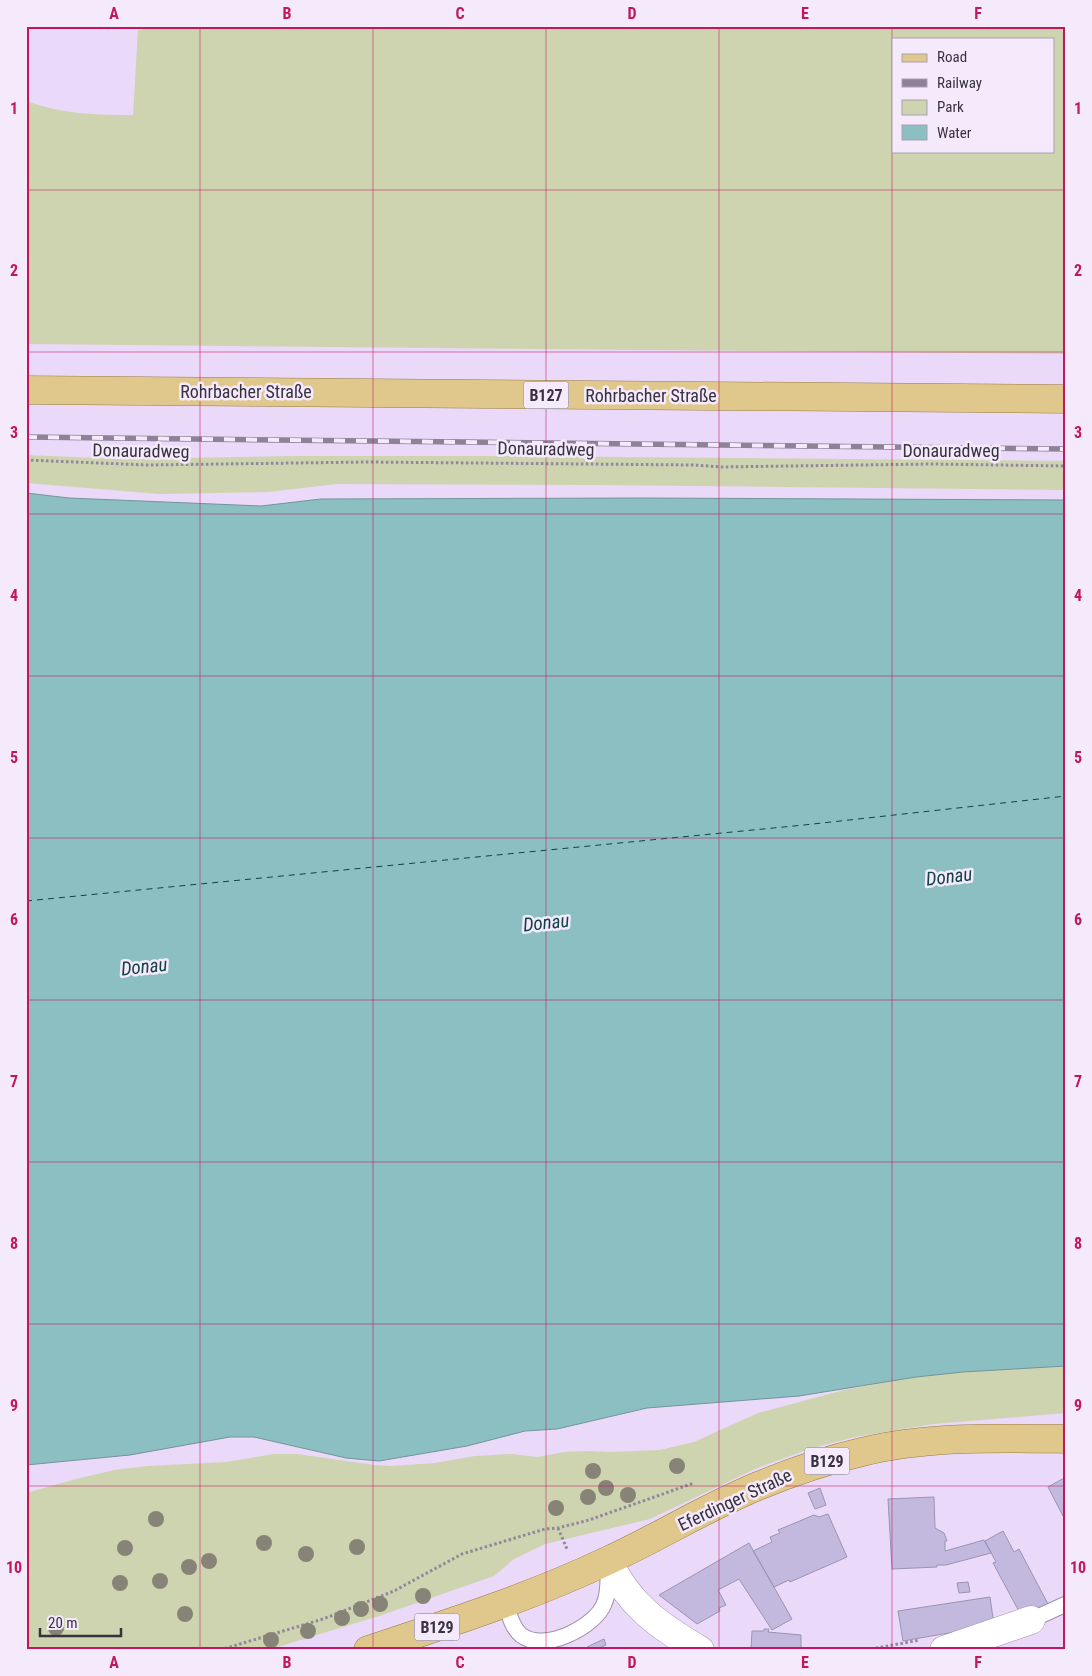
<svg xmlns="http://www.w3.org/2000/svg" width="1092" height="1676" font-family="'Roboto Condensed',sans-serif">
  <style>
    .green { fill: #ced4af; fill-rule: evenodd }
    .water { fill: #8bbfc1; stroke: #72959a }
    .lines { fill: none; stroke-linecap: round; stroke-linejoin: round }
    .ferry { stroke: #124245; stroke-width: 1; stroke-dasharray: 6 5; stroke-linecap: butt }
    .building { fill: #c3b9df; stroke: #9b94b1 }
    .lane-casing { stroke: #9f90ac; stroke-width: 17 }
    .street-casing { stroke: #9f90ac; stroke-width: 29 }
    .primary-casing { stroke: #987c40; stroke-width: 29 }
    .path { stroke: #92879c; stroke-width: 3; stroke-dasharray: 2.5 2.5; stroke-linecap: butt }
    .lane { stroke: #fff; stroke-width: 15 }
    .street { stroke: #fff; stroke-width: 28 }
    .primary { stroke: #e0c88d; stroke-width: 28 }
    .rail-casing { stroke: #8d8297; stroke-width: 5.5 }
    .rail { stroke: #f4eafc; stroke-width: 4; stroke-dasharray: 11; stroke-linecap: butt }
    .tree { fill: #888377 }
    .grid { fill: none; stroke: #c2185b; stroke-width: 1; stroke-opacity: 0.55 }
    .labels { text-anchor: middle; stroke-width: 5; stroke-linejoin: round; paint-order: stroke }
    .shield { fill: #f4eafc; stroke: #706977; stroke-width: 1 }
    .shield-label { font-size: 16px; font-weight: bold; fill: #38323e }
    .street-label { font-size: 18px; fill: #38323e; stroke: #f4eafc }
    .water-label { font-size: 19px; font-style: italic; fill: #124245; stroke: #f4eafc }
    .neatline { fill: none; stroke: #c2185b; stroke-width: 2 }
    .grid-label { font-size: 16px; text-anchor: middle; font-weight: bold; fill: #c2185b }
  </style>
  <rect width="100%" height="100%" fill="#ead9f8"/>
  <path class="green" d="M162,26H1066V354L26,344V101C61,114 97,115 133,115L138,30ZM893,39H1053V151H893Z
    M26,455L121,459L294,456H513L1066,461V490L602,485L337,484L268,492L160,494L26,483Z
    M1066,1366V1413L934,1424L855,1437L809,1449L757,1468L650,1519L545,1544L514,1559L494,1576L379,1616L268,1650H26V1493L76,1479L114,1470L148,1466L226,1462L274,1454H297L375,1465L390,1466L435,1463L475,1456L512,1454L537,1457L564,1452L588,1451L610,1452L660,1450L694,1442L758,1413L844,1390L916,1377L963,1372Z"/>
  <path class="water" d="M26,493L69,498L261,506L321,499L641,498L1066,500V1366L963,1372L916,1377L799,1396L647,1408L557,1429L525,1431L467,1446L379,1461L346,1458L254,1437H230L130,1455L26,1465Z"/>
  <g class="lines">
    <path class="ferry" d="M26,901L804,825L1066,796"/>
  </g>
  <path class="building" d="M1066,1477V1515L1063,1516L1048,1487Z
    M820,1488L826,1505L815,1509L808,1493Z
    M934,1497L935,1528L944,1533L947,1541H945V1551L984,1540L991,1553L946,1565H937V1567L892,1569L888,1499Z
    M828,1514L847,1557L790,1582L789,1580L774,1587L753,1551L772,1542L770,1537L780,1533L778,1530L814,1515L819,1517Z
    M1003,1531L1014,1552L1019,1549L1048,1604L1022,1617L993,1563L996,1562L985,1541Z
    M749,1543L792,1619L772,1630L739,1579L718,1590L726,1605L719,1608L720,1611L697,1624L659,1595Z
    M968,1582L970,1592L959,1593L957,1583Z
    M990,1597L994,1625L903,1641L898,1611Z
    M764,1629H769L768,1632L801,1635V1650H751L752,1631H764Z
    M604,1639L606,1645L595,1650H588L587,1647Z"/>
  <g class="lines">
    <defs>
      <path id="lane" d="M506,1604C509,1614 512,1628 521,1635C544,1653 595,1627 604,1604C609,1593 608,1580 608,1569
        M1031,1620L1066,1604"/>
      <path id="street" d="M608,1561C629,1605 659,1626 700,1650
        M944,1650L1031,1620"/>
      <path id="primary" d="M26,390L1066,399
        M368,1650C450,1623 531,1597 609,1560C659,1537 707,1507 758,1486C792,1472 827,1460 862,1452C928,1436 999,1438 1066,1439"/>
    </defs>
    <use href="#lane" class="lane-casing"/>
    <use href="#street" class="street-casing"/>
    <use href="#primary" class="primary-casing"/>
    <path class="path" d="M26,460L147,465L367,462L694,465L722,467L932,464L1066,466
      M558,1528L567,1549
      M220,1650L323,1619L394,1591L462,1554L545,1529L558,1528L589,1520L694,1483
      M866,1650L920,1640"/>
    <use href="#lane" class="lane"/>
    <use href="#street" class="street"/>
    <use href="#primary" class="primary"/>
    <defs>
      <path id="rail" d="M26,437L1066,449"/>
    </defs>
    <use href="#rail" class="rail-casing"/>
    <use href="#rail" class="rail"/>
  </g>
  <g class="tree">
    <circle cx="677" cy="1466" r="8"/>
    <circle cx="593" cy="1471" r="8"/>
    <circle cx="606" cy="1488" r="8"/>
    <circle cx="628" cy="1495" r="8"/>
    <circle cx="588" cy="1497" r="8"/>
    <circle cx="556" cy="1508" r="8"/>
    <circle cx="156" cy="1519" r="8"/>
    <circle cx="264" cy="1543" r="8"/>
    <circle cx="357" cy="1547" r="8"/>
    <circle cx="125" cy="1548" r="8"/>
    <circle cx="306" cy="1554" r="8"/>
    <circle cx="209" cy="1561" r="8"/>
    <circle cx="189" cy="1567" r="8"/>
    <circle cx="160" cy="1581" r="8"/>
    <circle cx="120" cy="1583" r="8"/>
    <circle cx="423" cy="1596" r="8"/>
    <circle cx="380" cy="1604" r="8"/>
    <circle cx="361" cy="1609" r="8"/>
    <circle cx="185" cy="1614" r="8"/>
    <circle cx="342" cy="1618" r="8"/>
    <circle cx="56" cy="1628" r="8"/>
    <circle cx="308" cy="1631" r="8"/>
    <circle cx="271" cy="1640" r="8"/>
  </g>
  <path class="grid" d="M200,26V1650M373,26V1650M546,26V1650M719,26V1650M892,26V1650M26,190H1066M26,352H1066M26,514H1066M26,676H1066M26,838H1066M26,1000H1066M26,1162H1066M26,1324H1066M26,1486H1066"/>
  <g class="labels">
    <g class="shield">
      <rect x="523.5" y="381.5" width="45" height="27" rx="4"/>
      <rect x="804.5" y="1447.5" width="45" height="27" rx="4"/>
      <rect x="414.5" y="1613.5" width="45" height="27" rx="4"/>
    </g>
    <g class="shield-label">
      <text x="546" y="401">B127</text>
      <text x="827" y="1467">B129</text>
      <text x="437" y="1633">B129</text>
    </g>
    <g class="street-label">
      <text x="246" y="398">Rohrbacher Straße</text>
      <text x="651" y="402">Rohrbacher Straße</text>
      <text transform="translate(546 449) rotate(1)" y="6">Donauradweg</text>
      <text transform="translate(141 451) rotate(1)" y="6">Donauradweg</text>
      <text x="951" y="457">Donauradweg</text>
      <text transform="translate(735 1500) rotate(-25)" y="6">Eferdinger Straße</text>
    </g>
    <g class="water-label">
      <text transform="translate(949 876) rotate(-7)" y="7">Donau</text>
      <text transform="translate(546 922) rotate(-6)" y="7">Donau</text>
      <text transform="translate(144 966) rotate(-6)" y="7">Donau</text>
    </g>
  </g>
  <rect width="1092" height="1676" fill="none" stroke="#f4eafc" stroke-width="55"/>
  <rect x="892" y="38" width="162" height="115" fill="#f4eafc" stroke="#a9a0b0"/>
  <rect x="902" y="54" width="25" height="8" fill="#e0c88d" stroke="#a9a0b0"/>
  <text x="937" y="62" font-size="15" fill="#38323e">Road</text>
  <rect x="902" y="79" width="25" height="8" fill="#8d8297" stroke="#a9a0b0"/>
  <text x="937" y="88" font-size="15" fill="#38323e">Railway</text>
  <rect x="902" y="100" width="25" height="15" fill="#ced4af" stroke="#a9a0b0"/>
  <text x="937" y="112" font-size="15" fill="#38323e">Park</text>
  <rect x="902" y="125" width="25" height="15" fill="#8bbfc1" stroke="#a9a0b0"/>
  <text x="937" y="138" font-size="15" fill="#38323e">Water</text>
  <path d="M40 1628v8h81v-8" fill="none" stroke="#38323e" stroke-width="2.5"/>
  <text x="48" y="1628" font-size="15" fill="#38323e" stroke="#f4eafc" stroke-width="4" paint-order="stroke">20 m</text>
  <rect x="28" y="28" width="1036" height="1620" class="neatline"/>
  <g class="grid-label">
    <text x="114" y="19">A</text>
    <text x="287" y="19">B</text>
    <text x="460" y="19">C</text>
    <text x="632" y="19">D</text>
    <text x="805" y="19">E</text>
    <text x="978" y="19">F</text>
    <text x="14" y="114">1</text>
    <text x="1078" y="114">1</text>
    <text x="14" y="276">2</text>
    <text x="1078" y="276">2</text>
    <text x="14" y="438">3</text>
    <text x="1078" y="438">3</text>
    <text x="14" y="601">4</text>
    <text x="1078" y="601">4</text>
    <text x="14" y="763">5</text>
    <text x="1078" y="763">5</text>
    <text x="14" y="925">6</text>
    <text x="1078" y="925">6</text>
    <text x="14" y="1087">7</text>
    <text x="1078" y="1087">7</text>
    <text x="14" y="1249">8</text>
    <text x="1078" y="1249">8</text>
    <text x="14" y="1411">9</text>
    <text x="1078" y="1411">9</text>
    <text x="14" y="1573">10</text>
    <text x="1078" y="1573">10</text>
    <text x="114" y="1668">A</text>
    <text x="287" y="1668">B</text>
    <text x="460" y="1668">C</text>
    <text x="632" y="1668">D</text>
    <text x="805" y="1668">E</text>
    <text x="978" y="1668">F</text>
  </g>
</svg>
